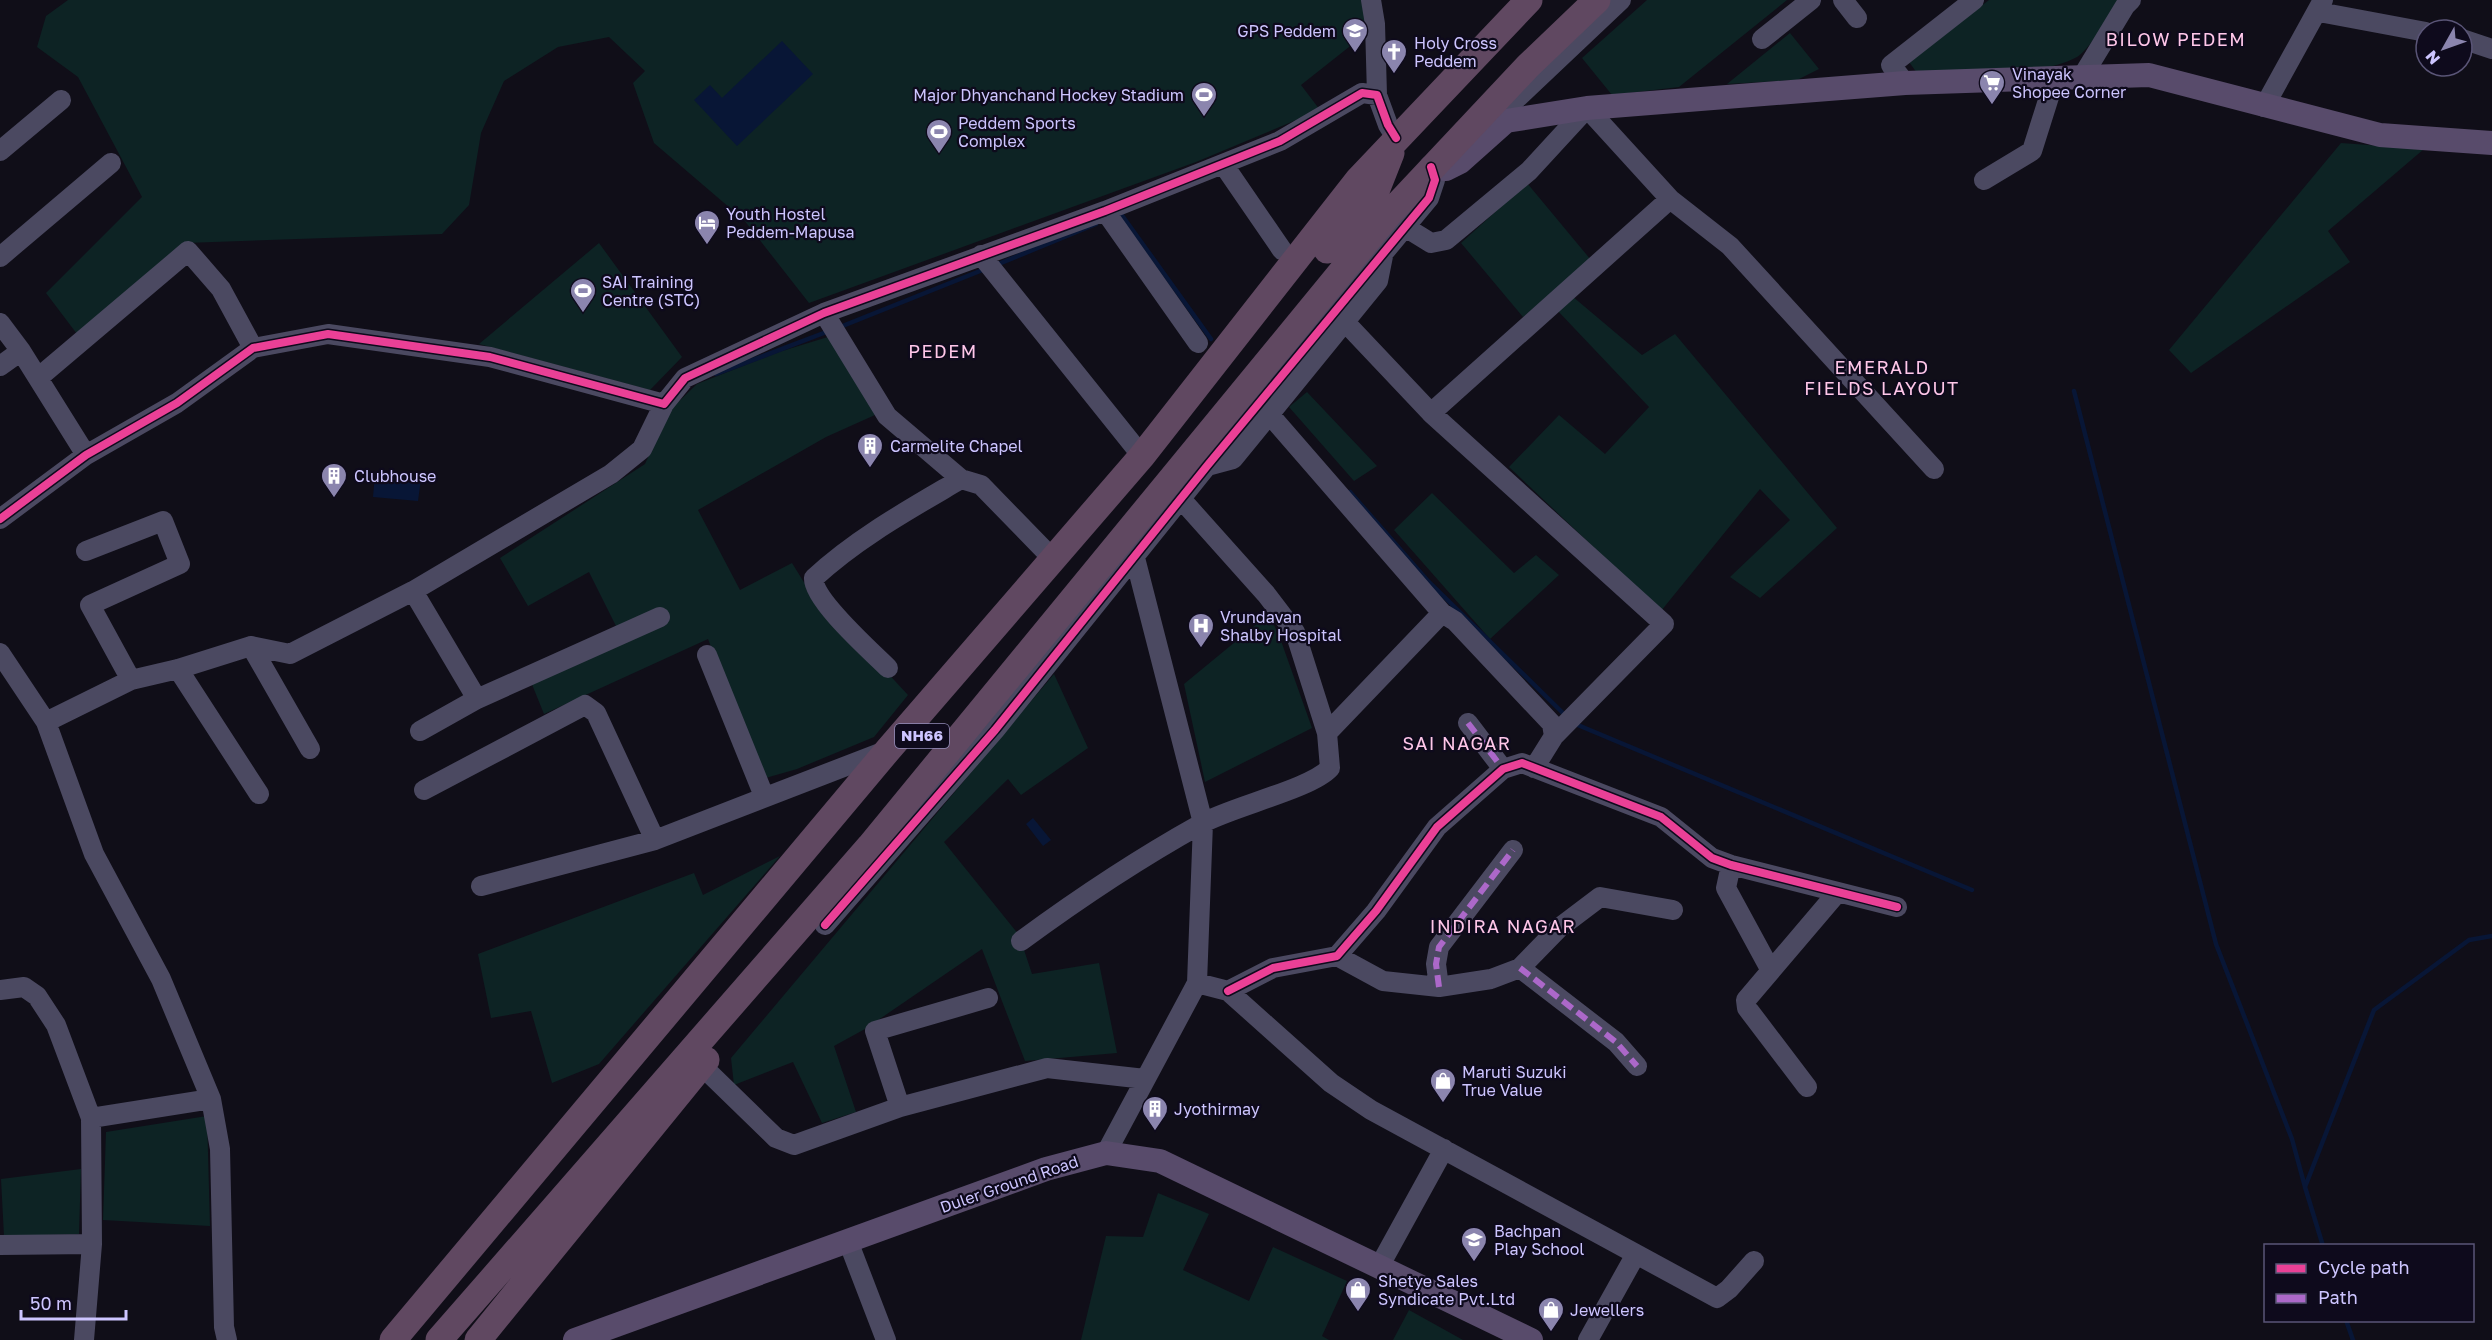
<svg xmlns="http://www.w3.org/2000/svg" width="2492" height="1340" font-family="'Golos Text',sans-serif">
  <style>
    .green { fill: #0d2324 }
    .water { fill: #081636 }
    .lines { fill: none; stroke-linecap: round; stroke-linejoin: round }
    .stream { stroke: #081636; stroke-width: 4.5 }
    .minor { stroke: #4b4961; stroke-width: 20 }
    .major { stroke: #584b6b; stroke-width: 24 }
    .highway { stroke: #604861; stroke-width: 27 }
    .quiet { stroke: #ac68c9; stroke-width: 6; stroke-dasharray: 12 6; stroke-linecap: butt }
    .cycleway-casing { stroke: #0e0a1c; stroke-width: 11 }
    .cycleway { stroke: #ea4096; stroke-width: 8 }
    .labels { text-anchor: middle; stroke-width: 4.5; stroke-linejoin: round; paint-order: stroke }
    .shield { fill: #0e0a1c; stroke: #948dbb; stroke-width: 1.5 }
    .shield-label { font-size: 15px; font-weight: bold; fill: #cdc5ff }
    .poi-label { font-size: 16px; fill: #cdc5ff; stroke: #0e0a1c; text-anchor: start }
    .street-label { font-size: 16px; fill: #cdc5ff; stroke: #0e0a1c }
    .neighbourhood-label { font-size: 18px; letter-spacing: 1.5px; fill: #ffc7e9; stroke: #0e0a1c }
  </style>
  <rect width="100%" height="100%" fill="#100e18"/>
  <path class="green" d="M68,0H1361L1368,32L1301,85L1320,110L1196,162L809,303L744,220L654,143L633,83L645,71L609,37L558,47L504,81L481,133L469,205L442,234L185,243L77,334L46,293L142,197L78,77L37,47L46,16Z
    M1647,0H1787L1679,87L1612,95L1582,58Z
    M1989,0H2123C2113,12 2088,51 2077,57C2039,78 1961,72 1917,73L1909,62Z
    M1790,33L1819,69L1797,80L1727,84Z
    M2341,143L2424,149L2328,231L2350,262L2191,373L2169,350Z
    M1527,183L1591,260L1523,317L1461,243Z
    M599,243L682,357L650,390L479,344Z
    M1572,296L1642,355L1675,334L1837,528L1760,598L1730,577L1790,520L1760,489L1661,611L1509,467L1559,415L1605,454L1649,407L1556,309Z
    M831,336L875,415L826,437L698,510L740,590L792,563L805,584L908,695L874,737L797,769L762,779L708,639L544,714L531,682L623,640L589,572L528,606L500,558L645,464L669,411L697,384L779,352Z
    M1307,392L1377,466L1354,481L1289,407Z
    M1432,493L1514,573L1536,555L1559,575L1490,639L1394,530Z
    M1269,614L1280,638L1312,728L1205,782L1184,684Z
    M1054,674L1088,748L1021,795L1008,779L944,842L1019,935L1032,974L1099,963L1117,1053L1025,1061L982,949L865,1029L834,1046L856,1112L822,1123L793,1062L734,1085L731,1058Z
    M780,856L599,1064L552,1083L531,1011L491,1018L478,954L694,873L703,895Z
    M207,1116L210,1226L103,1220L106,1132Z
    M81,1169L79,1234L4,1236L1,1179Z
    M1158,1193L1209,1214L1183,1270L1249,1301L1273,1247L1347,1281L1322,1336L1329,1340H1081L1106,1236L1143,1237Z
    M1409,1310L1463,1340H1393Z"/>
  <path class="water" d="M782,41L813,74L737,146L694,100L710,85L722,98Z
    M375,474L421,479L418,501L373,497Z
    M1033,818L1051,840L1043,846L1026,824Z"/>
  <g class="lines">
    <path class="stream" d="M1118,216L1121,214L1211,339
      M996,265L1096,224
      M840,327L985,269
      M716,374L829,331
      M2074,391L2216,944L2292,1139L2305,1187
      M1350,492L1427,580L1567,717
      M1573,723L1972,890
      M2323,1246L2305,1187L2374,1010L2469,940L2492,936
      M2346,1320L2353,1340"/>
    <path class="minor" d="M1371,0L1375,24L1377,95
      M1843,0L1857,18
      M2319,12L2426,32
      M1762,39L1811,0
      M2462,39L2492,49
      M2082,77L2125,6L2131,0
      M1905,83L1891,65L1974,0
      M2264,107L2323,0
      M1506,121L1511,104L1621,0
      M0,151L61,100
      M1223,164L1282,250
      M1984,180L2032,151L2055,78
      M1105,211L1198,343
      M1405,227L1431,243L1446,240L1529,171L1587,108L1670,199L1730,246L1934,469
      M981,255L1142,456
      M0,257L111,163
      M824,313L887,416L961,479L981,485L1053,559
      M1345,322L1431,413L1664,624L1554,736
      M0,323L21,351L86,455
      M0,366L21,351
      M38,378L188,251L221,289L253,348
      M1431,413L1670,199
      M1270,415L1442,613L1327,733
      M1207,466L1233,459L1378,281L1383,256
      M0,519L86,455L177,403L253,348L328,334L490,357L664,404L685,378L824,313L1105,211L1280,141L1362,93L1377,95L1388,125L1396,138
      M86,551L163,521L180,564L90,605L131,680
      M413,591L477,699
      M1442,613L1455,621L1552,724L1554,736L1534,768
      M251,646L310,749
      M0,653L46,722L94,854L161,979L211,1099L220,1149L224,1327L227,1340
      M707,655L764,796
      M888,668C872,652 812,599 814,578C857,538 910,509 961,479
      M178,669L259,794
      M46,722L131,680L178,669L251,646L290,654L413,591L611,474L642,449L664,404
      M1468,723L1503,769
      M420,731L477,699L660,617
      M424,790L585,705L596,713L655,840
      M1731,865L1726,888L1770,969
      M481,886L655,840L885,751
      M825,925L995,730L1207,466L1429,198L1435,180L1431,167
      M1021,941C1078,899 1138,859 1201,824C1230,807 1311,789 1330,768L1327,733L1295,632L1266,594L1181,499
      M1337,956L1383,981L1439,987L1491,979L1520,968L1559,928L1600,897L1673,910
      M1520,968L1616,1042L1637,1066
      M1197,983L1228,991L1331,1083L1371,1110L1717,1298L1729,1289L1754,1261
      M1439,987L1436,964L1439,947L1513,850
      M0,990L24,987L37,996L56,1025L91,1118L92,1244L84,1340
      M1228,991L1273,968L1337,956L1376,911L1437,827L1503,769L1522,763L1661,817L1712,858L1731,865L1897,907
      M702,1066L776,1138L794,1145L900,1107L1047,1068L1145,1079
      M1807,1087L1747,1008L1746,1000L1837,893
      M900,1107L875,1031L988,998
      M91,1118L211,1099
      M1106,1153L1197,983L1203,823L1135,558
      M848,1241L886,1340
      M0,1245L92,1244
      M1379,1267L1444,1149
      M1588,1340L1636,1254"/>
    <path class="major" d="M1431,167L1446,169L1460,162L1506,121L1587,108L1905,83L2149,75L2380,135L2492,143
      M575,1340L1046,1169L1106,1153L1160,1161L1531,1340"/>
    <path class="highway" d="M1327,250L1376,191L1391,153
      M393,1340L888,750L1142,456L1358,180L1529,0
      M439,1340L870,846L1389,214L1528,66L1597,0
      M478,1340L706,1060"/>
    <path class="quiet" d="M1468,723L1503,769
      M1520,968L1616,1042L1637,1066
      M1439,987L1436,964L1439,947L1513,850"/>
    <defs>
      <path id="cycleway" d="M0,519L86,455L177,403L253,348L328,334L490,357L664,404L685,378L824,313L1105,211L1280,141L1362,93L1377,95L1388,125L1396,138
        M825,925L995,730L1207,466L1429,198L1435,180L1431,167
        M1228,991L1273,968L1337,956L1376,911L1437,827L1503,769L1522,763L1661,817L1712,858L1731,865L1897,907"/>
    </defs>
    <use href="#cycleway" class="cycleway-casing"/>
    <use href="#cycleway" class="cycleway"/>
  </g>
  <defs>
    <symbol id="school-pin" viewBox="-11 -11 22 30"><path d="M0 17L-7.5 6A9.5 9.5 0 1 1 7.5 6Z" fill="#8b85ae" stroke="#0e0a1c"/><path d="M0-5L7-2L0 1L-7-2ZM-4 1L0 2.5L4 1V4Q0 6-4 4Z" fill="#fff"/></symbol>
    <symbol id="church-pin" viewBox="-11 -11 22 30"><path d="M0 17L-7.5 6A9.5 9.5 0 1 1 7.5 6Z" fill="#8b85ae" stroke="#0e0a1c"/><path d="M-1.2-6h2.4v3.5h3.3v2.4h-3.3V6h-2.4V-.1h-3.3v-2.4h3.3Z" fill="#fff"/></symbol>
    <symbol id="supermarket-pin" viewBox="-11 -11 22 30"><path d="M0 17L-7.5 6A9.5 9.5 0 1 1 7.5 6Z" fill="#8b85ae" stroke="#0e0a1c"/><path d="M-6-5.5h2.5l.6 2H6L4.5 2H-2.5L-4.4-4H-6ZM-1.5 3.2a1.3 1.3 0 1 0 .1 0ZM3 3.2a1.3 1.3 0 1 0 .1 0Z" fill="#fff"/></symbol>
    <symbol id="stadium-pin" viewBox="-11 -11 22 30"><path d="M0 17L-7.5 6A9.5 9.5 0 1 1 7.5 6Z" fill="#8b85ae" stroke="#0e0a1c"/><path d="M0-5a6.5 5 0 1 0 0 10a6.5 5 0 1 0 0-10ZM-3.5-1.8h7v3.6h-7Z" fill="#fff"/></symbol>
    <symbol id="hotel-pin" viewBox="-11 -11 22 30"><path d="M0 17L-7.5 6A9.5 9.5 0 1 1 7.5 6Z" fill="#8b85ae" stroke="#0e0a1c"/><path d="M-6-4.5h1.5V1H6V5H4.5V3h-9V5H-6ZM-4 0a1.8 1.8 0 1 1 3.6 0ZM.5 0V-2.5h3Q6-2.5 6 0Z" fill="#fff"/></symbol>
    <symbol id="building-pin" viewBox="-11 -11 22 30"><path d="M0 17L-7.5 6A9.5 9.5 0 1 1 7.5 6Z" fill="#8b85ae" stroke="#0e0a1c"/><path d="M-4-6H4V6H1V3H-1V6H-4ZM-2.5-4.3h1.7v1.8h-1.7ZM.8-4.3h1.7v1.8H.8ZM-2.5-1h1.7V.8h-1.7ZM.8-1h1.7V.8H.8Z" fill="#fff"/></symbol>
    <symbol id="hospital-pin" viewBox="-11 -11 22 30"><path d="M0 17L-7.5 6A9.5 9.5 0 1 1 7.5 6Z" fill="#8b85ae" stroke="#0e0a1c"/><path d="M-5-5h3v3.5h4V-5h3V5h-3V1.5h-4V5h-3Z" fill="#fff"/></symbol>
    <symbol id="shop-pin" viewBox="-11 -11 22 30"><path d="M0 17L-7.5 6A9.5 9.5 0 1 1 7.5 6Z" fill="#8b85ae" stroke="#0e0a1c"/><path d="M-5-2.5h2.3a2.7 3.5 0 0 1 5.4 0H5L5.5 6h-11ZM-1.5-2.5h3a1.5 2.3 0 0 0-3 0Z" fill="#fff"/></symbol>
  </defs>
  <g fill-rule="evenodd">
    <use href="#school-pin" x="1340" y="16" width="30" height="40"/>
    <use href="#church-pin" x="1379" y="37" width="30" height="40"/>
    <use href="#supermarket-pin" x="1977" y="68" width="30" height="40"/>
    <use href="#stadium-pin" x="1189" y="80" width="30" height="40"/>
    <use href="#stadium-pin" x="924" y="117" width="30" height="40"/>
    <use href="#hotel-pin" x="692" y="208" width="30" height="40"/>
    <use href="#stadium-pin" x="568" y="276" width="30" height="40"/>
    <use href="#building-pin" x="855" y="431" width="30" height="40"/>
    <use href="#building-pin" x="319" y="461" width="30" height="40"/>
    <use href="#hospital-pin" x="1186" y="611" width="30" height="40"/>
    <use href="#shop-pin" x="1428" y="1066" width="30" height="40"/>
    <use href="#building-pin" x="1140" y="1094" width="30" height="40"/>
    <use href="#school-pin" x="1459" y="1225" width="30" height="40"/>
    <use href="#shop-pin" x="1343" y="1275" width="30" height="40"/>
    <use href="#shop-pin" x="1536" y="1295" width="30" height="40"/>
  </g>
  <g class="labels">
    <rect class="shield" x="895" y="724" width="54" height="24" rx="4.5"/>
    <g class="shield-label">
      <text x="922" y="741">NH66</text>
    </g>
    <g class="poi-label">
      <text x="1336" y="37" text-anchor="end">GPS Peddem</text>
      <text x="1414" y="49">Holy Cross<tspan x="1414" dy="18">Peddem</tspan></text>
      <text x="2012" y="80">Vinayak<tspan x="2012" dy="18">Shopee Corner</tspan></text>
      <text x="1184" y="101" text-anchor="end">Major Dhyanchand Hockey Stadium</text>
      <text x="958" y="129">Peddem Sports<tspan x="958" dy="18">Complex</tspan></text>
      <text x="726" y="220">Youth Hostel<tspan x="726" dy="18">Peddem-Mapusa</tspan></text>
      <text x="602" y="288">SAI Training<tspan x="602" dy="18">Centre (STC)</tspan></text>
      <text x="890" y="452">Carmelite Chapel</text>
      <text x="354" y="482">Clubhouse</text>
      <text x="1220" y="623">Vrundavan<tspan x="1220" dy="18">Shalby Hospital</tspan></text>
      <text x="1462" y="1078">Maruti Suzuki<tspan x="1462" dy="18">True Value</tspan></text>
      <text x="1174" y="1115">Jyothirmay</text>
      <text x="1494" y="1237">Bachpan<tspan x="1494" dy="18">Play School</tspan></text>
      <text x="1378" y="1287">Shetye Sales<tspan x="1378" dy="18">Syndicate Pvt.Ltd</tspan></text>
      <text x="1570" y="1316">Jewellers</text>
    </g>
    <g class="street-label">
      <text transform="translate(1009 1184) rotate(-19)" y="6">Duler Ground Road</text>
    </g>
    <g class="neighbourhood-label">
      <text x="2176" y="46">BILOW PEDEM</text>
      <text x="943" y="358">PEDEM</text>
      <text x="1882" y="374">EMERALD<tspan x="1882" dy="21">FIELDS LAYOUT</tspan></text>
      <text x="1457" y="750">SAI NAGAR</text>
      <text x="1503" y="933">INDIRA NAGAR</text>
    </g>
  </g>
  <rect x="2264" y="1244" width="210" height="78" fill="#0e0a1c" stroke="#5a5577" stroke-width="1.5"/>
  <rect x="2276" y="1264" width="30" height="9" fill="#ea4096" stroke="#5a5577" stroke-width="1.5"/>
  <text x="2318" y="1274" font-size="18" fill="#cdc5ff">Cycle path</text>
  <rect x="2276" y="1294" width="30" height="9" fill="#ac68c9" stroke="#5a5577" stroke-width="1.5"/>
  <text x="2318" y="1304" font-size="18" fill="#cdc5ff">Path</text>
  <g transform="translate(2444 48) rotate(230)"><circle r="28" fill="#0e0a1c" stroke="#5a5577" stroke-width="1.5"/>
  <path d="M0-4.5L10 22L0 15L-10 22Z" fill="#8b85ae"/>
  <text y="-9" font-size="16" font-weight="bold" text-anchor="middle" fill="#cdc5ff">N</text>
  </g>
  <path d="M21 1310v9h105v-9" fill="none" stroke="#cdc5ff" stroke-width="3"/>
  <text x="30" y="1310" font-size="18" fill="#cdc5ff" stroke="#0e0a1c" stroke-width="4.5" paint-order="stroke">50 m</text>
</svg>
